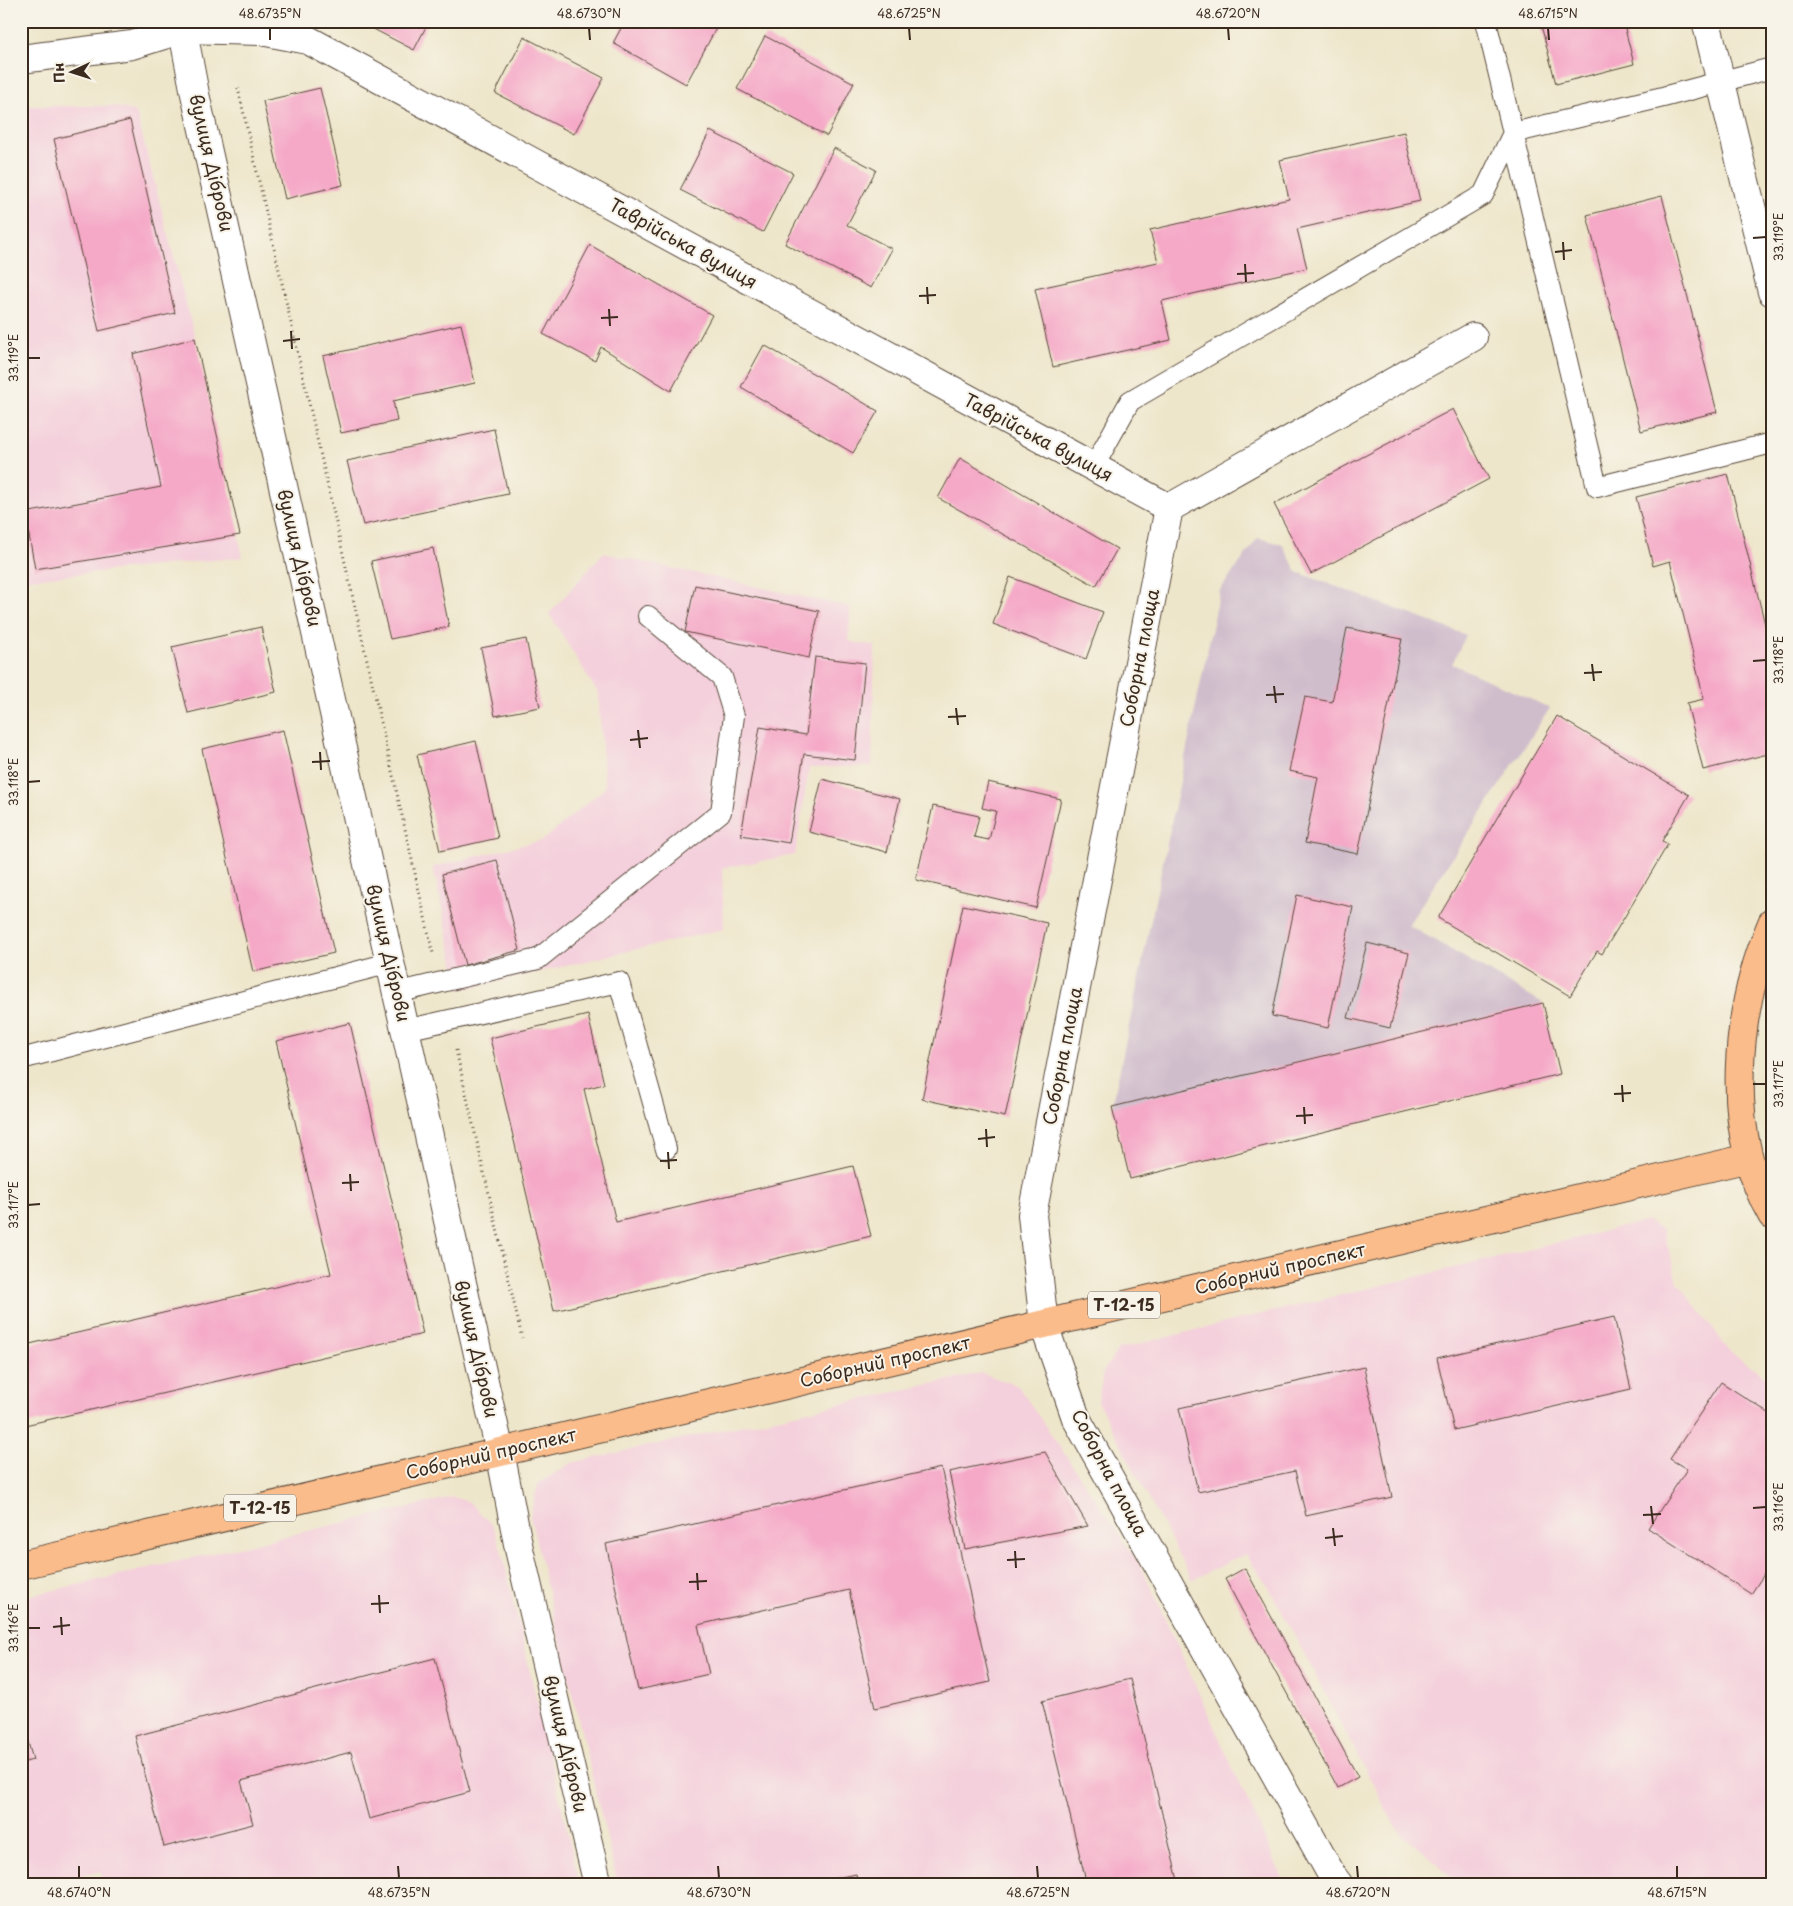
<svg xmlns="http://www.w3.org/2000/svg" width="1793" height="1906" font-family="'Playpen Sans',sans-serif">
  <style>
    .built { fill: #f4cfdc }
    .industrial { fill: #d0bdcc }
    .building { fill: #f5a9c7 }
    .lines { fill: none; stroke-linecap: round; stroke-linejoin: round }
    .service-casing { stroke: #564638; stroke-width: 22 }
    .minor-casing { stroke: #564638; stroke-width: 30 }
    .tertiary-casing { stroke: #564638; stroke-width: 30 }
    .primary-casing { stroke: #564638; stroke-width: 30 }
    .path { stroke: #564638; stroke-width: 3; stroke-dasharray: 1 4; stroke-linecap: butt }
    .service { stroke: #fff; stroke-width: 20 }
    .minor { stroke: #fff; stroke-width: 28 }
    .tertiary { stroke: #fff; stroke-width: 28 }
    .primary { stroke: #fabc8b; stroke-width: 28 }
    .ticks { fill: none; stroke: #3b2a1e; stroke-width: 2 }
    .labels { text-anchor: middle; stroke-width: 4; stroke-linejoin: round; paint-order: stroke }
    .shield { fill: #f7f3e8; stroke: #73665b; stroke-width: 1 }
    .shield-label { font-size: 16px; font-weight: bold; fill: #3b2a1e }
    .street-label { font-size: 18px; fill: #3b2a1e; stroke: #f7f3e8 }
    .neatline { fill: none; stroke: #3b2a1e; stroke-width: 2 }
    .ticks-label { font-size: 12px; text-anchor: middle; fill: #3b2a1e }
  </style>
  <rect width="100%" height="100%" fill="#f7f3e8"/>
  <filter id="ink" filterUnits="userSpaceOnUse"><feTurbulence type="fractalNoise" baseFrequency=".02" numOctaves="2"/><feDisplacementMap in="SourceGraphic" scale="10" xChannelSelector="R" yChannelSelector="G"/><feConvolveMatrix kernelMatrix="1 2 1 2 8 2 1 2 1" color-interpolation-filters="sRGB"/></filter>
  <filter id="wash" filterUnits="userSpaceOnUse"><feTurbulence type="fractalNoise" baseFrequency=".0096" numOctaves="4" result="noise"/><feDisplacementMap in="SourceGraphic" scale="20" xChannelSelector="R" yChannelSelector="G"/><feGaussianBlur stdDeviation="1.12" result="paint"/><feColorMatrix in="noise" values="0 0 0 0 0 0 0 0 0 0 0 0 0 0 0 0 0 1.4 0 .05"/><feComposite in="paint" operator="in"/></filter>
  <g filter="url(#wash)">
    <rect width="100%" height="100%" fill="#eee6ca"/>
    <path class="built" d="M21,106H114L136,112L195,338L243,557L21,580Z
      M603,553L850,607L849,641L875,646L872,766L809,768L795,855L722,868L724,929L460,990L433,867L543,840L605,788L598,693L549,614Z
      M1647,1221L1663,1230L1678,1282L1730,1352L1772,1381V1739L1762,1754L1772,1761V1885H1459L1396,1828L1270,1589L1245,1554L1192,1580L1098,1402L1103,1372L1118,1349Z
      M981,1373L1018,1386L1141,1566L1286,1885H618L530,1516L538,1484L571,1463Z
      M453,1497L469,1502L493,1526L502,1553L580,1885H105L100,1871L50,1885H21V1598Z"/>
    <path class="industrial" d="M1258,538L1282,544L1297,572L1466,635L1452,664L1550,708L1408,925L1543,1003L1112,1107L1220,590Z"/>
    <g id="blocks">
      <path class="building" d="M358,21H429L414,50Z
        M625,21H720L686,84L613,43Z
        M1540,21H1623L1634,64L1556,84Z
        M765,36L854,83L827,136L737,89Z
        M524,37L604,78L574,134L495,93Z
        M320,88L343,185L285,199L263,101Z
        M130,120L175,313L99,331L54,139Z
        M710,131L793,173L763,232L680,190Z
        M1404,132L1420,201L1297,229L1307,268L1162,301L1171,340L1053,367L1035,289L1158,262L1150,230L1289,199L1280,160Z
        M834,148L876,170L847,225L892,249L871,288L785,244Z
        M1662,196L1717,412L1641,431L1587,215Z
        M590,245L712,315L671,391L601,347L595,361L543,334Z
        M461,324L475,383L393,401L397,421L341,433L323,356Z
        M195,338L240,535L35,569L25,513L161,487L133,354Z
        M764,345L878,411L853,453L741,387Z
        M1453,409L1489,479L1311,574L1274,504Z
        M494,429L508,494L363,525L347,461Z
        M960,458L1117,549L1096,586L938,498Z
        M1728,474L1772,653V753L1703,770L1687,703L1704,699L1670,561L1653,566L1636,497Z
        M433,548L449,627L390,639L371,561Z
        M1010,577L1103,612L1086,659L993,624Z
        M695,585L819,611L809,658L685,632Z
        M261,627L276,692L188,713L172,647Z
        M1347,628L1402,639L1358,854L1305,843L1318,777L1289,771L1305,697L1332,702Z
        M526,639L540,707L495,716L481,648Z
        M815,657L865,663L855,760L804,754L789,843L741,835L760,727L806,735Z
        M1557,716L1689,795L1662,841L1668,844L1647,880L1602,954L1597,951L1570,996L1438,918Z
        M283,730L334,953L253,972L202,749Z
        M476,741L498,838L440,851L417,755Z
        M822,779L900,799L887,852L809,832Z
        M988,782L1061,799L1036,908L916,880L933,806L979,816L974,837L989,840L996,811L982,808Z
        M497,860L520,950L465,965L442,874Z
        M1297,895L1353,907L1328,1028L1272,1016Z
        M963,905L1047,923L1005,1117L922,1099Z
        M1367,943L1409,953L1390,1028L1348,1018Z
        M1543,1003L1560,1074L1130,1179L1112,1107Z
        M588,1015L604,1084L584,1089L616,1222L853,1166L871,1236L554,1311L490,1038Z
        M350,1023L423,1334L25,1425L21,1411V1346L331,1274L276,1041Z
        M1614,1317L1631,1389L1454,1430L1437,1358Z
        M1364,1367L1392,1497L1306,1516L1295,1471L1198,1492L1179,1408Z
        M1721,1382L1772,1415V1562L1751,1594L1648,1528L1687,1469L1670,1459Z
        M1045,1452L1088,1526L965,1549L949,1472Z
        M941,1468L990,1682L875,1708L849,1590L698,1625L709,1674L638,1690L606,1544Z
        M1245,1568L1358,1777L1338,1788L1225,1579Z
        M435,1658L470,1792L369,1819L351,1752L241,1781L253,1824L164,1847L135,1736Z
        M1130,1679L1179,1885H1087L1042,1701Z
        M21,1717L33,1760L21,1763Z
        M856,1874L858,1885H808V1884Z"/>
    </g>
  </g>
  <g filter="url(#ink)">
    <use href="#blocks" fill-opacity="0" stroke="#564638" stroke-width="1"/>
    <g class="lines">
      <defs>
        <path id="service" d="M1772,68L1663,97L1513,133L1597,487L1772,443
          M1093,468L1130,401L1483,195L1513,133L1486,21
          M396,993L538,959L721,812L734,716L722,677L648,616
          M405,1030L619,982L666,1149
          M21,1059L390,963"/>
        <path id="minor" d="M183,29L261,31L308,40L1169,508
          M1339,1885L1333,1877L1076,1418L1044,1325L1032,1215L1169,508L1473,337"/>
        <path id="tertiary" d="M181,21L195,94L500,1452L519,1549L598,1885
          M1706,21L1772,292
          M21,59L132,45L183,29L191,21"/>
        <path id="primary" d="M1772,923C1735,1010 1723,1130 1772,1215
          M21,1565L1749,1158"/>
      </defs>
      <use href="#service" class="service-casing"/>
      <use href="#minor" class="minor-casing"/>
      <use href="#tertiary" class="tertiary-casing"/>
      <use href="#primary" class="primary-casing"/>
      <path class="path" d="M238,88L433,953
        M456,1050L522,1338"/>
      <use href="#service" class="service"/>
      <use href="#minor" class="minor"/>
      <use href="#tertiary" class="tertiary"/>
      <use href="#primary" class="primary"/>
    </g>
  </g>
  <path class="ticks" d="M270,28V40M589,28L590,40M909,28L910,40M1228,28L1229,40M1548,28L1549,40M1753,238L1766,237M1563,242L1564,260M1555,252L1572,250M1245,264L1246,282M1237,274L1254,273M927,287L928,304M919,296L936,295M609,309L610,326M601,318L618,317M291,331L292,349M283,341L300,339M28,358H40M1753,661L1766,660M1592,664L1594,681M1584,673L1602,672M1274,686L1276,703M1266,695L1284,694M956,708L958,725M948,717L966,716M638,730L640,748M630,740L648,738M320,752L321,770M312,762L330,761M28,782L40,781M1753,1084H1766M1622,1085L1623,1102M1614,1094L1631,1093M1304,1107L1305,1124M1296,1116L1313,1115M986,1129L987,1147M978,1139L995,1137M668,1152L669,1169M660,1161L677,1160M350,1174L351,1191M342,1183L359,1182M28,1205L40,1204M1651,1506L1653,1524M1753,1508L1766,1507M1643,1515L1661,1514M1333,1528L1335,1546M1325,1538L1343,1536M1015,1551L1016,1568M1007,1560L1025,1559M697,1573L698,1590M689,1582L707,1581M379,1595L380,1613M371,1604L389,1603M61,1617L62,1635M53,1627L70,1625M28,1628H40M79,1866V1878M398,1866L399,1878M718,1866L719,1878M1037,1866L1038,1878M1357,1866L1358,1878M1677,1866V1878"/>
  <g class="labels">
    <g class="shield">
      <rect x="1088" y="1291.5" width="72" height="27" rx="4"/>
      <rect x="224" y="1494.5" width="72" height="27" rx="4"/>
    </g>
    <g class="shield-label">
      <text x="1124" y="1311">Т-12-15</text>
      <text x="260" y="1514">Т-12-15</text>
    </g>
    <g class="street-label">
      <text transform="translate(211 163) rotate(77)" y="6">вулиця Діброви</text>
      <text transform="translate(683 244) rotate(29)" y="6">Таврійська вулиця</text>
      <text transform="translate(1038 438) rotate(28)" y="6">Таврійська вулиця</text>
      <text transform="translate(299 558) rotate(77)" y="6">вулиця Діброви</text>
      <text transform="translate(1140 658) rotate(-79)" y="6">Соборна площа</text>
      <text transform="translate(388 953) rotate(77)" y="6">вулиця Діброви</text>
      <text transform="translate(1063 1056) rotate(-79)" y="6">Соборна площа</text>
      <text transform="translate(1280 1269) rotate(-13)" y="6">Соборний проспект</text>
      <text transform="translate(476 1349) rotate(77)" y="6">вулиця Діброви</text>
      <text transform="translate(885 1362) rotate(-13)" y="6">Соборний проспект</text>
      <text transform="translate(491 1454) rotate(-13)" y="6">Соборний проспект</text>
      <text transform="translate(1109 1473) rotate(62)" y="6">Соборна площа</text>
      <text transform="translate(565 1744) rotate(77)" y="6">вулиця Діброви</text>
    </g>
  </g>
  <rect width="1793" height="1906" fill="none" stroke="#f7f3e8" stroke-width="55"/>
  <g transform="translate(72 72) rotate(266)" stroke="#f7f3e8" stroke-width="4" paint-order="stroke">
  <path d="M0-4L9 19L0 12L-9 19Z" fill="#3b2a1e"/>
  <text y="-8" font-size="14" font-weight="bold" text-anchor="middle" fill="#3b2a1e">Пн</text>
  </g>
  <rect x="28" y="28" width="1738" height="1850" class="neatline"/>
  <g class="ticks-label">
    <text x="270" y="18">48.6735°N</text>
    <text x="589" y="18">48.6730°N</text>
    <text x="909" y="18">48.6725°N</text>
    <text x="1228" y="18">48.6720°N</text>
    <text x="1548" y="18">48.6715°N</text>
    <text transform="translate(1779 237) rotate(-90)" y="4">33.119°E</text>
    <text transform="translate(14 358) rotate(-90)" y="4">33.119°E</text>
    <text transform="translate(1779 660) rotate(-90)" y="4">33.118°E</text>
    <text transform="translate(14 782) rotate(-90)" y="4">33.118°E</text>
    <text transform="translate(1779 1084) rotate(-90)" y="4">33.117°E</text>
    <text transform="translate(14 1205) rotate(-90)" y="4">33.117°E</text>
    <text transform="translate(1779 1507) rotate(-90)" y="4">33.116°E</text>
    <text transform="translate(14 1628) rotate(-90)" y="4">33.116°E</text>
    <text x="79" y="1897">48.6740°N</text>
    <text x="399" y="1897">48.6735°N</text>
    <text x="719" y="1897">48.6730°N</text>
    <text x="1038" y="1897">48.6725°N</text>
    <text x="1358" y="1897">48.6720°N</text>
    <text x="1677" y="1897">48.6715°N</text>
  </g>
</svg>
